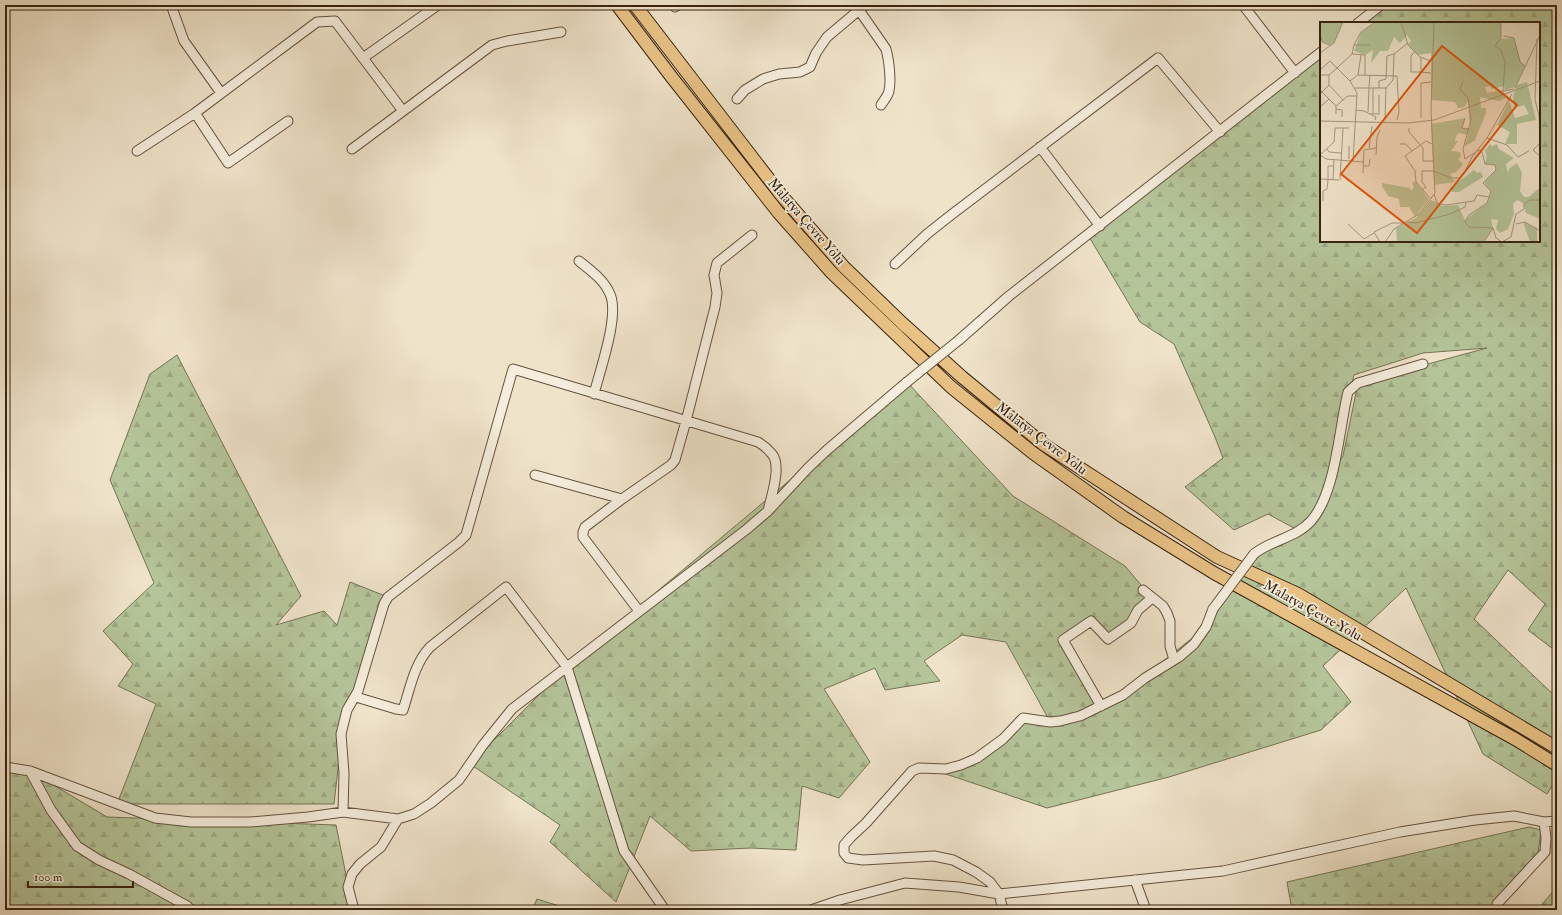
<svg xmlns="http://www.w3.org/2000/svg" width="1562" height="915" font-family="'IM FELL Double Pica',serif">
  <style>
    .forest { fill: url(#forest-firs); stroke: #767454; fill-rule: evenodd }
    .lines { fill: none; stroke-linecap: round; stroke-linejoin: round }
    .minor-casing { stroke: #66533e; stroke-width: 11 }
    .highway-casing { stroke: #38230f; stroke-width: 14 }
    .minor { stroke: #f5eddd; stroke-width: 9 }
    .highway { stroke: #e8c285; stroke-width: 12 }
    .minor-bridge-casing { stroke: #66533e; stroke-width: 11; stroke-linecap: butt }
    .minor-bridge { stroke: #f5eddd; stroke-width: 9 }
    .labels { text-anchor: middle; stroke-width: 3.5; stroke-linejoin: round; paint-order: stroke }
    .street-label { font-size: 14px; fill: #38230f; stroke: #f5eddd }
    .inset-road { fill: none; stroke: #a6967f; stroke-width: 1 }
    .view { fill: #df560c; fill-opacity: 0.15; stroke: #df560c; stroke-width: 2 }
    .inset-edge { fill: none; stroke: #38230f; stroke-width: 2 }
  </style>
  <defs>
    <pattern id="forest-firs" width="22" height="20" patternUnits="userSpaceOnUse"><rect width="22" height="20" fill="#b5c59a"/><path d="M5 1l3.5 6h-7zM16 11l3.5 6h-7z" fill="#9ca984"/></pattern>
  </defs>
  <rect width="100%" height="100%" fill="#efe3ca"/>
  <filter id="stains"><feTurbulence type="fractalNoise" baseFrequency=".005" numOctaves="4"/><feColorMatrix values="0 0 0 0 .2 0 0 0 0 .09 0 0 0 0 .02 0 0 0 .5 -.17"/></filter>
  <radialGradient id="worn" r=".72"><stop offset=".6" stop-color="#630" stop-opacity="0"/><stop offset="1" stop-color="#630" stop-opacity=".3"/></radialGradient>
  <path class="forest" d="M1384,5H1557V652L1528,630L1545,604L1508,570L1474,619L1557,698V778L1547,794L1483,754L1406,588L1323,666L1351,702L1321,730L1169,777L1047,808L928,768L977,758L1023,718H1048L1006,642L962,635L924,661L940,681L885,690L875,668L824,689L870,762L839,798L802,786L796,850L750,848L691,851L650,816L616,902L550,842L560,825L470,764L567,667L907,382L1013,496L1125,566L1152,598L1108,639L1091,621L1063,640L1099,703L1116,699L1206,627L1254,554L1285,538L1294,528L1268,514L1234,530L1185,487L1223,458L1215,437L1174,344L1140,322L1088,235L1321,54V241H1539V23H1361ZM1487,348L1358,383L1343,456L1328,478L1354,375L1423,353Z
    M177,355L301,596L276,625L324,611L337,625L350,582L388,597L343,724L334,804H117L156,704L118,686L133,664L103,631L154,583L110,480L150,374Z
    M5,760L30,771L107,817L336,825L353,910H5Z
    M1529,827L1541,830L1537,861L1493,910H1292L1287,882Z
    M1557,887V910H1537Z
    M537,899L572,910H532Z"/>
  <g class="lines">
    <defs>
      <path id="minor" d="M171,5L184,41L221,93
        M1243,5L1295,73
        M675,7L678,5
        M859,10L886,49C889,60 892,84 888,94C886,98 883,102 881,105
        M1358,23L1381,5
        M363,58L438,5
        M737,99L745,90L763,79L779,74L800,72L810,67L816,53L827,37L865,5
        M195,113L228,163L288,121
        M1040,147L1100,226
        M352,149L492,45L507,41L561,32
        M137,151L195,113L317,22L335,21L403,111
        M579,261C590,270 603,279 609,292C621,312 600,370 594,394
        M895,264L927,234L951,215L1158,58L1220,132
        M959,340L1009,296L1321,52
        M535,475L622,499
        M1254,554C1271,540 1296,538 1311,521C1336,493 1339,428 1348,392L1358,383L1423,364
        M1143,590L1163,606L1167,613L1170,621V646L1174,660
        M639,611L583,537V532L585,527L622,499L671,465L675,460L686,421L715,307L717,293L714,275L717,263L752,235
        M356,697L396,709L403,710C410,689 414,664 430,647L506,587L567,667L624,851L665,910
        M1101,706L1063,640L1091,621L1108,639L1131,623L1138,610L1152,598
        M5,767L30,771L155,818L191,822H251L308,817L343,812L398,819L414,814L431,803L459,780L483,745L512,709L747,529L768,511L808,468L827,450L907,382
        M30,771L51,810L77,846L99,860L129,874L187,906L191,910
        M343,812L344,773L341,734L347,710L358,691L384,604L388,597L459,542L466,535L513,369L758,442C763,445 768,449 772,454C782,466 771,497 768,511
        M1135,880L1146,910
        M1497,904L1545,852L1546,838L1544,822
        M354,910L348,887L352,874L360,864L381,847L398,819
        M811,910L840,900L905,883L959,887L999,894L1223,871L1400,832L1475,820L1514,816L1544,822L1557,821
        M1003,910L999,894L990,882L976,872L953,860L934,856L863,860L848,858L844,853V845L851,837L866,823L912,771L919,768L946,769L961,765L977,758L1003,739L1023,718L1050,722L1060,721L1080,716L1123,695L1145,678L1179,657L1194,644L1206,627L1213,609"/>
      <path id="highway" d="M617,5L670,75L778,212L832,273L951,387L1033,453L1123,517L1214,573L1515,739L1557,765
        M635,5L782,196L844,267L902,323L962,377L1043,444L1217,557L1298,594L1557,748"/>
    </defs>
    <use href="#minor" class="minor-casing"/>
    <use href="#highway" class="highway-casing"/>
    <use href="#minor" class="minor"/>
    <use href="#highway" class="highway"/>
    <defs>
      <path id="minor-bridge" d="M907,382L959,340
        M1213,609L1254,554"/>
    </defs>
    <use href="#minor-bridge" class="minor-bridge-casing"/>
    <use href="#minor-bridge" class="minor-bridge"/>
  </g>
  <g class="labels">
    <g class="street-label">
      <text transform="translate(807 221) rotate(49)" y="5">Malatya Çevre Yolu</text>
      <text transform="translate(1042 438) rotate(37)" y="5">Malatya Çevre Yolu</text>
      <text transform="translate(1313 610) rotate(29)" y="5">Malatya Çevre Yolu</text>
    </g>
  </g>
  <g transform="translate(1320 22)">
    <rect width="220" height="220" fill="#efe3ca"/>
    <path d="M3,0H23L14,21L10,23L2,20L0,2ZM55,0H181V17L194,16L201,41L205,44L195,65L185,68L184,64L172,67L170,64L165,65L167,71L183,68L186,76L179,79L160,75L161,86H166V91L155,118L144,125L148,113L139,111L136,114L135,119H138L131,129L140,130L141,135L138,137L143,142L136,150L130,152L135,160L114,163L111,102L145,96L142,106L150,107L148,80L144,85L138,86L135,80L111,78V31L98,33L88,22L91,19L87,13L80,21L74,15L68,29H60L51,41L53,28L45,33L34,29L41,11ZM207,60L216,98L197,102V122H185L190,110L177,103L189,79L195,96L209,92L204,83L195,86L193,75L197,63ZM170,122L172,124L177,122L179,127L194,136L186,142L188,152L189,147L197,141L202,151L200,169L204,175H209L218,167L220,170V197L206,191L203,181L197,178L193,182L194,192L188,207L180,211L176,207L178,198L171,197L173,206L163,220H77L76,206L96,196L111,178L123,184L138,183L145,198L167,181L171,170L164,160L176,148L175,143L165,142L167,134L165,129ZM154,148L157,151L161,150L163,155L139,170H132L130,166ZM95,159L109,177L95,195L89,185H80L79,177L68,174L62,164V161L90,166L91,169L94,165L92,161ZM203,200L217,206V220H210Z" fill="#b5c59a"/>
    <path class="inset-road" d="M81,0L88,23L100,35L111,39M181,0V16L175,24L181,28L185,40L183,69L194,67M0,10L2,20L10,23M184,14L194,16L200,40L205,44M217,17L215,78L219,93L220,115M34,23L41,10L54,1M95,29L91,34V50H101M0,31L14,21L23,0M32,32L45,33V53M101,35V50L111,51M0,48L10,39L30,59L38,53L77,54L79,90L77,98M0,53H9L17,46L32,32L34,23H50M9,53V63L23,78L16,84M38,53L41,33M30,59L37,71L33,139M143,59L140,67L148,76L151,98L143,127L145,137L159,128M35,66H66L73,58L74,32M49,66L50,53M59,66V59L66,57L67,34L74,32L88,21M195,66L220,13M0,68L16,84V92M0,72L9,63M23,78L28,74H37M0,85L9,77M16,87L22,88V95M36,88L44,89L56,95L55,98M48,90L49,66M50,92H59V73M53,92V66M101,96V61L111,60M145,96L142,106L150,107M65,97L66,66M0,99L88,101L114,98L220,59M89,106V110L103,126V139H113M167,116L187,123L198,135L209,129M220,121L213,128L220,134M80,122H86L92,129M49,126L52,104M7,127L9,130L21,131M159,128L162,130L165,142L175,143L176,148L163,161L171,169L167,181L149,193L145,200L149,205L173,206L176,216L182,220M0,133L14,120L15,106H29M0,133L6,137L43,140M56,133L57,115L60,108M29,137V124M43,144H49L50,137M43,151L44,128L56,126M0,157L19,158M8,158V144H14M13,158L14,137M20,158L23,106M102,168L106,165L102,160V149H113L132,156H140L144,152L152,135L167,116L192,72M114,172L117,181L126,183L154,179L157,173L169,175M110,176L96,160L95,149L85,134L106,119L112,122M3,179V169L7,167L8,158M87,200L96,201L130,192L145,185L146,181M28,202L44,217L54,211M196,202L205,200L220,209M60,220L54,210L72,201H84M65,220L74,207L99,192L115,171L111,88L114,0M164,220L173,206M182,220L191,215L196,192L204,187V182L210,178H220"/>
    <path class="view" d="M122,24L197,83L97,211L21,152Z"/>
    <rect width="220" height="220" class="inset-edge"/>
  </g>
  <rect width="1562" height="915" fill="none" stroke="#efe3ca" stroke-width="20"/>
  <rect x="6" y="6" width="1550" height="903" fill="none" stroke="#38230f" stroke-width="2"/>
  <rect x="10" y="10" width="1542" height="895" fill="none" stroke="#38230f"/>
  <path d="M28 881v6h105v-6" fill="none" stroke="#38230f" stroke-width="2"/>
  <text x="34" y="881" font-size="12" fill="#38230f" stroke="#f5eddd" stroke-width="3" paint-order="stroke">100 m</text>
  <rect width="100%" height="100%" filter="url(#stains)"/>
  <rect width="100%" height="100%" fill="url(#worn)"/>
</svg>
